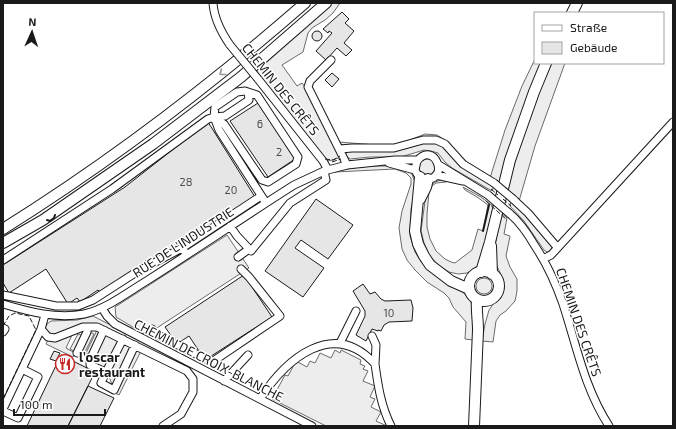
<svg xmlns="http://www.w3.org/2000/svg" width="676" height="429" font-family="'Exo 2',sans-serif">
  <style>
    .built { fill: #ededed; stroke: #6a6a6a }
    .building { fill: #e6e6e6; stroke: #1a1a1a }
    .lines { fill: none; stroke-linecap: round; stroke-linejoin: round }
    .minor-casing { stroke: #1a1a1a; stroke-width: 9 }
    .highway-casing { stroke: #1a1a1a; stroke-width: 12 }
    .minor { stroke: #fff; stroke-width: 7 }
    .highway { stroke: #fff; stroke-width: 10 }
    .minor-bridge-casing { stroke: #1a1a1a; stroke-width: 9; stroke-linecap: butt }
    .minor-bridge { stroke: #fff; stroke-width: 7 }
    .fence { stroke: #1a1a1a; stroke-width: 1; stroke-dasharray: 5 2; stroke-linecap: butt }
    .wall { stroke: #1a1a1a; stroke-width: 2 }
    .oneway { stroke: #989898 }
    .labels { text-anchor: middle; stroke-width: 3; stroke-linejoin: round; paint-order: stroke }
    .number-label { font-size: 11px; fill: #4d4d4d }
    .street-label { font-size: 13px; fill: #1a1a1a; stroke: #fff }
    .poi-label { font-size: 13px; font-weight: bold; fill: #1a1a1a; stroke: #fff; text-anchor: start }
  </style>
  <rect width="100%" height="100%" fill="#fff"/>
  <path class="built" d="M328,3H340L333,13L325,20L312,28L308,33L303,52L282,65L297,86L302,83L306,88L341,157L333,160L327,161L324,159L253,68Z
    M535,59V63H541L516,128L506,159L500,185L490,178L467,166L448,146L441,141L434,138L420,139L398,146L388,147L346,146L340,144L338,142L390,146L402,143L425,134L437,135L445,140L471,166L490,178L505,130L522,86Z
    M552,63H565L535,146L519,201L506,191L515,162L538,94Z
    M421,142L440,143L494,186L492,191L452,168L445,162L438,153L431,151L424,150L401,157H370L350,159L346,156V153L347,150Z
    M419 167a8 8 0 1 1 16 0a8 8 0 1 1-16 0Z
    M371,166H391L408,171L412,174L416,185L411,209L410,228V236L415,252L422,263L432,273L443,281L460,289L470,300L473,308V340L465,339L466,322L453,307L449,298L444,293L427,282L415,270L407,260L402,249L399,228L402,211L411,184V178L406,173L395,169L335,172L352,168Z
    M441,180H446V182L436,183L432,186L429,192L427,214V227L430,239L436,251L445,259L451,262L455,263L472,250L478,229L483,231L488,205L477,197L465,190L463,187L481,197L494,207L480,263L474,269L467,273L458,274L449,272L438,265L429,255L424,243L421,231L425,201L430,186L435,182Z
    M511,200L518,205L552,247V250L547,252L544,250L524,221L510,206Z
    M501,213L507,218L504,234L510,236L506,256L510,267L517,279V291L515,301L506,311L500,315L496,321L493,342L482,341L485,324L489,310L494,303L501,297L504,288L503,279L496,264L495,246Z
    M227,235L249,268L146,335L116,317L115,307Z
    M476 286a8 8 0 1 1 16 0a8 8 0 1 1-16 0Z
    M93,316L179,360V364L102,326L53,335L48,333L45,329L47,324L51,321L77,320Z
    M97,330L141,351L119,395L115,393L110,379L102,368L93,364L95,358L86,353Z
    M90,332L94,334L83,356L70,349L78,334L82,335Z
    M72,335L66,348L75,353L73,357L46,344L48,340L53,341H58Z
    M335,350L340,353L341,350L361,360L360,364L365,366L363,369L368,371L363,381L375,386L370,397L375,399L371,407L381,412L376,421L387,426H326L272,399L285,375L288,376L296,361L307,367L310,361L315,363L320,353L331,358Z"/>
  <path class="building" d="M342,12L349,19L345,23L354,31L344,43L352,50L346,56L337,48L326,60L316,51L332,33L329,31L328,33L323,29Z
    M312 36a5 5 0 1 1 10 0a5 5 0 1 1-10 0Z
    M332,73L339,79L332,87L325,80Z
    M258,103L295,159L268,177L230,121Z
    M208,122L255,197L153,263L150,258L145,261L146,263L100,292L98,290L80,302L77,298L68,304L46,269L9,293L3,283V265L125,187Z
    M316,199L353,225L328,259L301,240L295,248L324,268L303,297L265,271Z
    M244,275L272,317L205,360L189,336L177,344L165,327Z
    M363,284L370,294L375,292L381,299L385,301L411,300L413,308L412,321L389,322L384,325L381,331L378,330V331L372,329L366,341L356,335L365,316V311L353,291Z
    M54,351L60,353L56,361L50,359Z
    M61,355L95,372L68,426H27Z
    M88,386L114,398L100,426H68Z"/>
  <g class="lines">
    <defs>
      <path id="minor" d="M213,3C214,19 221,32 230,45
        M331,60L310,81L308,87L347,165
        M258,79L323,161L328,170
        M245,91L257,95L298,157L296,164L268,182L262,180L224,124L214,117L215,107L237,92Z
        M214,117L225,116L249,100L248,92
        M340,149L352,148H394L423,140H436L445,144L463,164L494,183
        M389,163L415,170C417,175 421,179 427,179C450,179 434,140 417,161L415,170
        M439,165L488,195
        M436,175L463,181
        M513,199L528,213L557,247
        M509,213C520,222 528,234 535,246C547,264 556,284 563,304C577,347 584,387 609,426
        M230,226L237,236L251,251L290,203L326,180L324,171
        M182,248L261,196
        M238,257L249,249
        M543,259L551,255L673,122
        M3,260L112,189L208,119L214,117L219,130L266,203
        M3,295L56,306H78L93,300L135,273L182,248L187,255
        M3,304C30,312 56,319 84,314C107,309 128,292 148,280C197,249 245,216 294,185L324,171L347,165L395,160H418
        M102,308L107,316L115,324L312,426
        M3,328L5,329L3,332
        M41,329L48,337L55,338L83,327H97L187,371L193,379V392L181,414L163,426
        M152,329L154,333L212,362L280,316L249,277L241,269
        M104,330L90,360V365L106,372L123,339
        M372,336L376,345L375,364
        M340,343L356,311
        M77,353L87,332V327
        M106,372L101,383L114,390L135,345
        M224,381L248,355
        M260,399C286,359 333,318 375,364C378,386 381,406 391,426
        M3,409L41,329L45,315
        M3,411L18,418L38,377L22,369"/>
      <path id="highway" d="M572,13L577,3
        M420,177L415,231L418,244L424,256L430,265L451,281L469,289
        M420,199L426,187L428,179
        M3,229C110,162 210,86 305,3
        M3,243L43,220L153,144L241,77L326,3
        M491,246L492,274
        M469 286a15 15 0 1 1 30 0a15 15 0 1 1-30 0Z
        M481,272L490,242L510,160L534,92L546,63
        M474,426L478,330C478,319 476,309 477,299"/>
    </defs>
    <use href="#minor" class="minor-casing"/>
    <use href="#highway" class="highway-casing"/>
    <use href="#minor" class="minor"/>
    <use href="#highway" class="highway"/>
    <defs>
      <path id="minor-bridge" d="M230,45L258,79
        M494,183L513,199
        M488,195L509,213"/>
    </defs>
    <use href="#minor-bridge" class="minor-bridge-casing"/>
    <use href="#minor-bridge" class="minor-bridge"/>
    <path class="fence" d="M325,159L333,160L340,156
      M332,162L341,159
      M491,189L498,195
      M503,199L511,206
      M486,201L507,220
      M3,326L9,316L15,313L29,316L36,330L3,399"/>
    <path class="wall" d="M47,220L50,221L54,218L55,215
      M483,231L489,205"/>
  </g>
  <defs><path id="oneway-chevron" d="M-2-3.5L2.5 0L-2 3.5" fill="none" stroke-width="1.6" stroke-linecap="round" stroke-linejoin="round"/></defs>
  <use class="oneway" href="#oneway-chevron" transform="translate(222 73) rotate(142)"/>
  <defs>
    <symbol id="restaurant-ring" viewBox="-11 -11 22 22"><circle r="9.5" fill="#fff" stroke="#c62828" stroke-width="1.5"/><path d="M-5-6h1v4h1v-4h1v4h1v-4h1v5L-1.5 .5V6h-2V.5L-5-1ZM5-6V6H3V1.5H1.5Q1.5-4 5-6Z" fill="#c62828"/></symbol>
  </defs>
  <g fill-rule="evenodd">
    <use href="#restaurant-ring" x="54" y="353" width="22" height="22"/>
  </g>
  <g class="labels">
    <g class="number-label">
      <text x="260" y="128">6</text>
      <text x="279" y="156">2</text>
      <text x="186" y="186">28</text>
      <text x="231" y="194">20</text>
      <text x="389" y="317">10</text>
    </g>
    <g class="street-label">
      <text transform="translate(281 89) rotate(51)" y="5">CHEMIN DES CRÊTS</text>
      <text transform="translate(183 242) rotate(-33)" y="5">RUE DE L'INDUSTRIE</text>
      <text transform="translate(579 322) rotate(71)" y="5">CHEMIN DES CRÊTS</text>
      <text transform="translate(209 360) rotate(27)" y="5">CHEMIN DE CROIX-BLANCHE</text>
    </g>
    <g class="poi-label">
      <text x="79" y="362">l’oscar<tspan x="79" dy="15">restaurant</tspan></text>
    </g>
  </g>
  <rect width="676" height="429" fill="none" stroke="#1a1a1a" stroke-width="8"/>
  <rect x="534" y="12" width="130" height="52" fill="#ffffff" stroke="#a3a3a3"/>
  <rect x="542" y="25" width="20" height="6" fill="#ffffff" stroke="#a3a3a3"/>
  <text x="570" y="32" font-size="12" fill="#1a1a1a">Straße</text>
  <rect x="542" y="42" width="20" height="12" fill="#e6e6e6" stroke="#a3a3a3"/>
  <text x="570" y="52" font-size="12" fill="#1a1a1a">Gebäude</text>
  <g transform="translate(32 32) rotate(3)" stroke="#ffffff" stroke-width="3" paint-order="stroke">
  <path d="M0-3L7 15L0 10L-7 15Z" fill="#1a1a1a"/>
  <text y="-6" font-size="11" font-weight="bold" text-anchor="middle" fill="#1a1a1a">N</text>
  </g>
  <path d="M14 409v6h91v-6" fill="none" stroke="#1a1a1a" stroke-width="2"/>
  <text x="20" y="409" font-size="12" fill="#1a1a1a" stroke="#ffffff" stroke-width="3" paint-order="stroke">100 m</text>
</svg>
